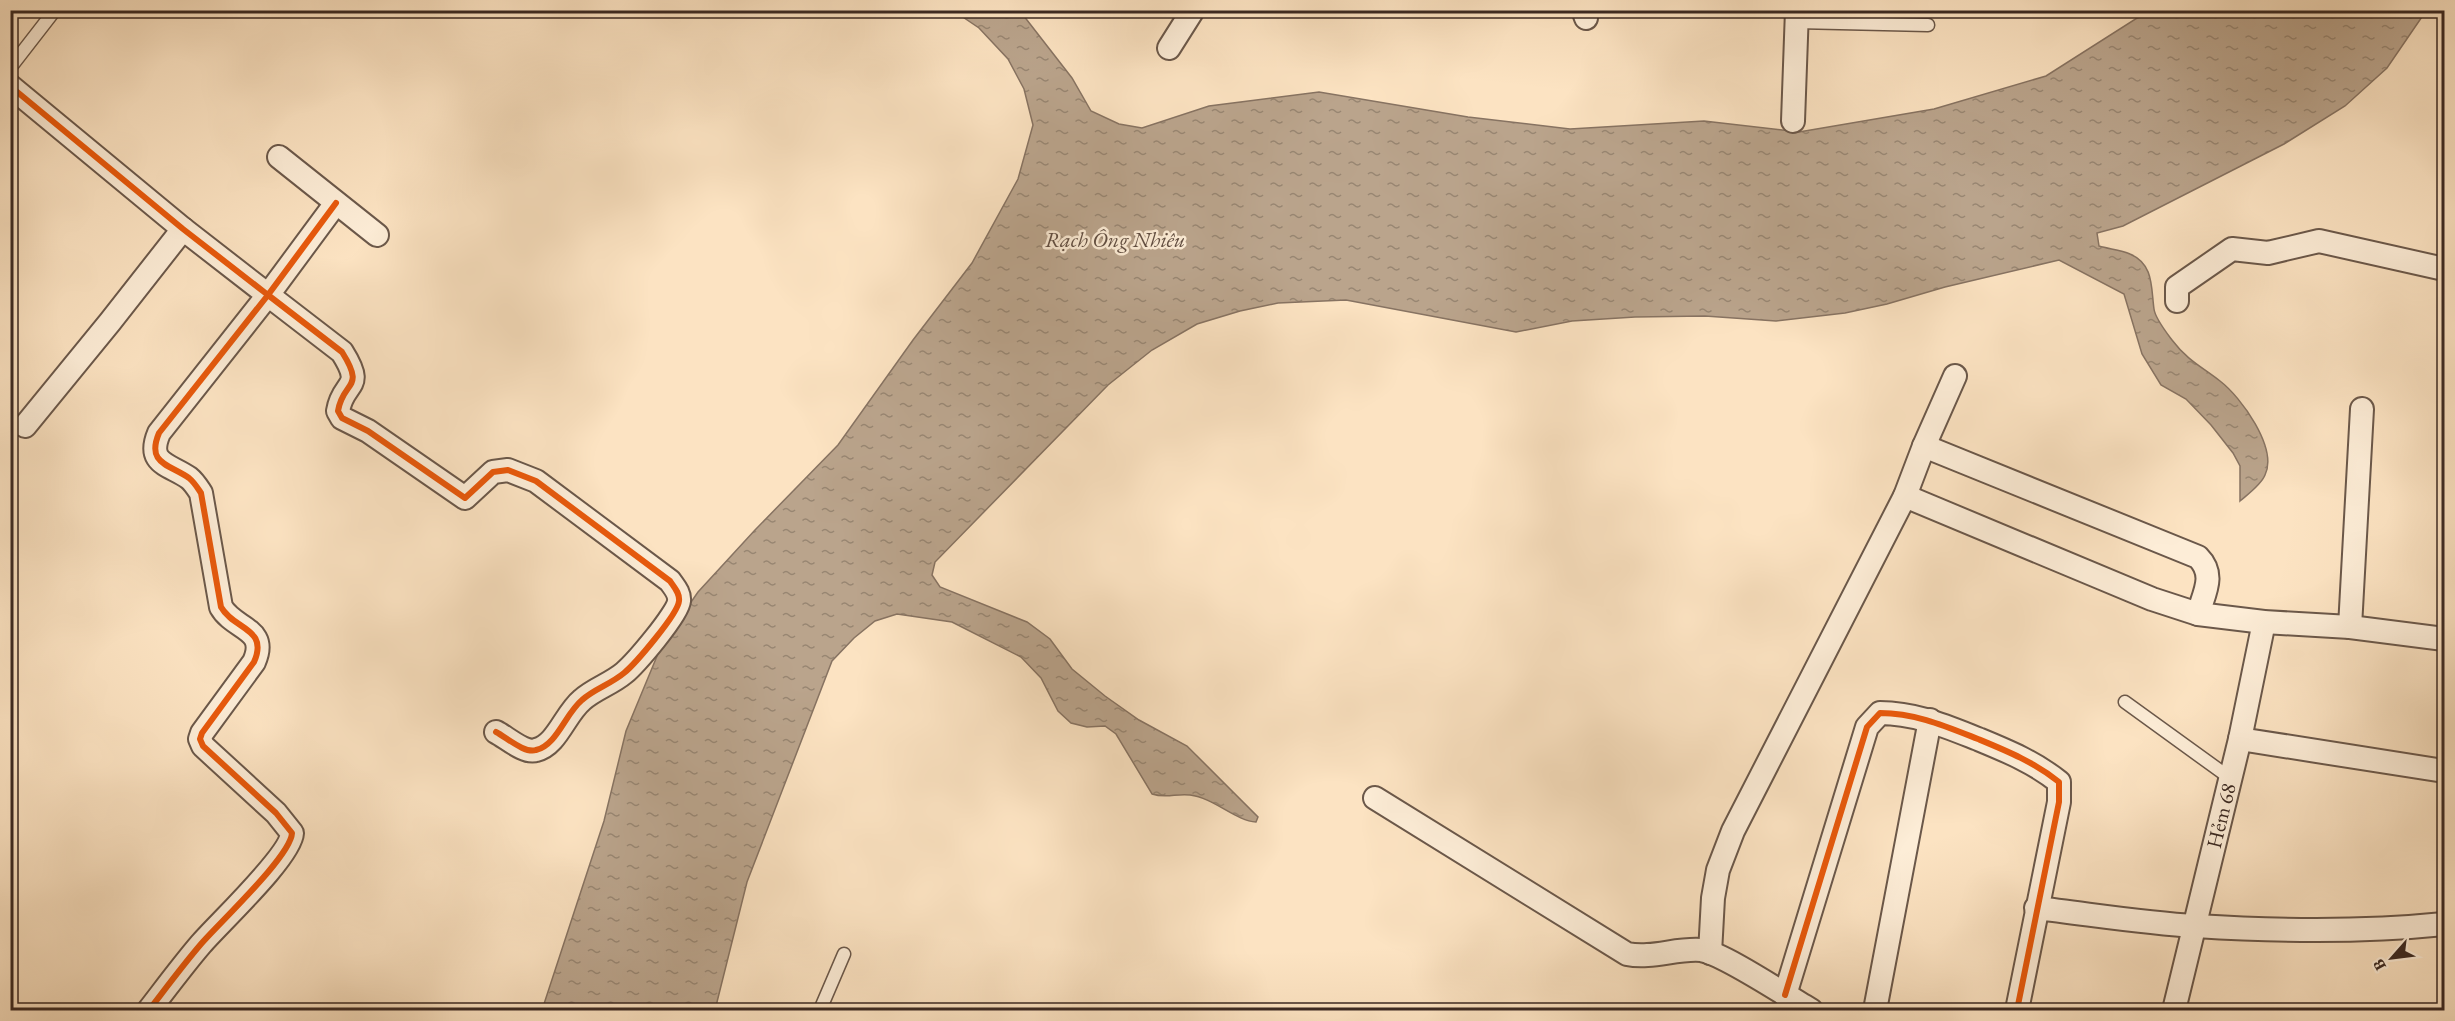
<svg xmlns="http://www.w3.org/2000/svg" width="2455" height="1021" font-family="'EB Garamond',serif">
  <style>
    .water { fill: url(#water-ripples); stroke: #877362; stroke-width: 1.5 }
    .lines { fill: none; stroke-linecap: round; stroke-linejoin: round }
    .service-casing { stroke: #6b584a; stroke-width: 15 }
    .minor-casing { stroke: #6b584a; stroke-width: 26 }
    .service { stroke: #fdedd7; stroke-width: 12 }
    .minor { stroke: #fdedd7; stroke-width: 22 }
    .cycleway-casing { stroke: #fdedd7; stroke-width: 10 }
    .cycleway { stroke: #e8590c; stroke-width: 6 }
    .labels { text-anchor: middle; stroke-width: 5; stroke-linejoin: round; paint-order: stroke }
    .street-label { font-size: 21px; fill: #3b2922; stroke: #fdedd7 }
    .water-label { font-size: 22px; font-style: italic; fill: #614e42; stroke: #fdedd7 }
  </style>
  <defs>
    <pattern id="water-ripples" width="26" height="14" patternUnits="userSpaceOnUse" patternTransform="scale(1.5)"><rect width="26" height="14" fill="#baa48c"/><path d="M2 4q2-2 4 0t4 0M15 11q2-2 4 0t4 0" fill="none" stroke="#988672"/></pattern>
  </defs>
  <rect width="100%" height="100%" fill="#fce3c2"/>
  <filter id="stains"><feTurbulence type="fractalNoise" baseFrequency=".00333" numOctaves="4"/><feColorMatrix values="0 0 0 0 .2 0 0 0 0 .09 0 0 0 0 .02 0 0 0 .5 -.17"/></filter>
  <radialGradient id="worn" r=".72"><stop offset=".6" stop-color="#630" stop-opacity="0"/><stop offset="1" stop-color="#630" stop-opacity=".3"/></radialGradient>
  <path class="water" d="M954,11H1020L1072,78L1091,111L1119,124L1142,128L1209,106L1319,92L1468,117L1570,129L1704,121L1799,132L1934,109L2046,76L2148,11H2426L2387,68L2345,106L2284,144L2123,226L2097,233L2099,246C2109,249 2121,250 2130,254C2154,264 2151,288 2154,309C2155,318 2166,332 2172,340C2187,360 2202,367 2220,381C2241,397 2278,448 2265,475C2261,485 2248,494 2240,501V466L2233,453L2211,425L2186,399L2161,385L2142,354L2124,294L2059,260L1945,287L1887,304L1845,313L1776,321L1705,316L1635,317L1572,321L1516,332L1346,300L1278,303L1240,311L1197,324L1152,350L1108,385L935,562L932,575L940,587L1027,622L1050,639L1072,669L1105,696L1139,720L1187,746L1258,817L1256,822C1236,821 1214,798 1190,795C1176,793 1167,799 1152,794L1116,734L1105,726L1087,727L1071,723L1058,711L1041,678L1021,657L952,622L897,614L875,621L854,638L832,661L747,882L715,1010H542L604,821L626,731L662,644L698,592L755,530L838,445L913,340L972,263L1018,179L1033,125L1024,89L1008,59L979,28Z"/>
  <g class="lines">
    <defs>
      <path id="service" d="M1796,22L1928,25
        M10,68L55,10
        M2125,702L2230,778
        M820,1010L844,954"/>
      <g id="minor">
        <path d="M1583,10L1586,18"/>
        <path d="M1169,48L1193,10"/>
        <path d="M10,86L183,229L268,295L159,433C146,464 169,464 189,478C194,482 197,487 201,493L221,607C234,630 269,628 254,662L202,733L200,739L203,746L276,813L292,833C291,856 219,923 201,944C183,965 166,988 149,1010"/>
        <path d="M1793,121L1797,10"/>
        <path d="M279,157L377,235"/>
        <path d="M336,203L268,295L342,352C366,390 343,380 338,411L342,418L368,431L465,498L493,472L508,470L536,481L670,581C674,587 680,593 679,601C678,614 635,664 624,673C611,684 594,689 582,700C565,714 557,745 536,750C525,754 506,737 496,732"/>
        <path d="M2177,301V287L2232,249L2268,253L2319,241L2444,269"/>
        <path d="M25,426L110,322L183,229"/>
        <path d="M1924,446L2198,557C2216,575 2204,593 2198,614"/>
        <path d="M1905,496L2152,599L2198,614L2264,622L2350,627L2444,639"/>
        <path d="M2350,627L2362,409"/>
        <path d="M2240,739L2444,771"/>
        <path d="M1375,798L1627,954C1652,959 1676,948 1701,950C1723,953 1788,997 1811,1010"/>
        <path d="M2036,908C2089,914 2143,923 2196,926C2275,931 2366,932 2444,924"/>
        <path d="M1710,953L1713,898L1718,870L1733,831L1905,496L1924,446L1955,376"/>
        <path d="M1785,995L1867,727L1880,713C1915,713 1945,726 1978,739C2007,751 2034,762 2059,782V802L2017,1010"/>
        <path d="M1875,1010L1930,720"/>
        <path id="s1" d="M2174,1010L2240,739L2264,622"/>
      </g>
    </defs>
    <use href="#service" class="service-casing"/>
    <use href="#minor" class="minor-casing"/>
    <use href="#service" class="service"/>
    <use href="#minor" class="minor"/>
    <defs>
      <path id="cycleway" d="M10,86L183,229L268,295L159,433C146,464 169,464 189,478C194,482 197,487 201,493L221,607C234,630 269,628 254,662L202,733L200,739L203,746L276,813L292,833C291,856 219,923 201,944C183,965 166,988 149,1010
        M336,203L268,295L342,352C366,390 343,380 338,411L342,418L368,431L465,498L493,472L508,470L536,481L670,581C674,587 680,593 679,601C678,614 635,664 624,673C611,684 594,689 582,700C565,714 557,745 536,750C525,754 506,737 496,732
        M1785,995L1867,727L1880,713C1915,713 1945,726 1978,739C2007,751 2034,762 2059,782V802L2017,1010"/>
    </defs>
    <use href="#cycleway" class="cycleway-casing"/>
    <use href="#cycleway" class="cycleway"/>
  </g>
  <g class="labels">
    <g class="street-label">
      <text dy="7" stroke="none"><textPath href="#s1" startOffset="200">Hẻm 68</textPath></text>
    </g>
    <g class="water-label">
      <text x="1115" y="247">Rạch Ông Nhiêu</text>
    </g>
  </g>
  <rect width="2455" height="1021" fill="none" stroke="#fce3c2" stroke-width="36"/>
  <rect x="12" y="12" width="2431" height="997" fill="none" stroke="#3b2922" stroke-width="3"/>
  <rect x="18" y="18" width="2419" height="985" fill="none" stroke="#3b2922" stroke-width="1.5"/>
  <g transform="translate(2392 958) rotate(242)" stroke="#fdedd7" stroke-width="4.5" paint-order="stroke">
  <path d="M0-4.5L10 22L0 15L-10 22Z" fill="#3b2922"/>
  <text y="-9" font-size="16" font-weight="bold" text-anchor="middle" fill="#3b2922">B</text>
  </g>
  <rect width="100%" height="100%" filter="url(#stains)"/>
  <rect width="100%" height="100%" fill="url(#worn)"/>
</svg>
